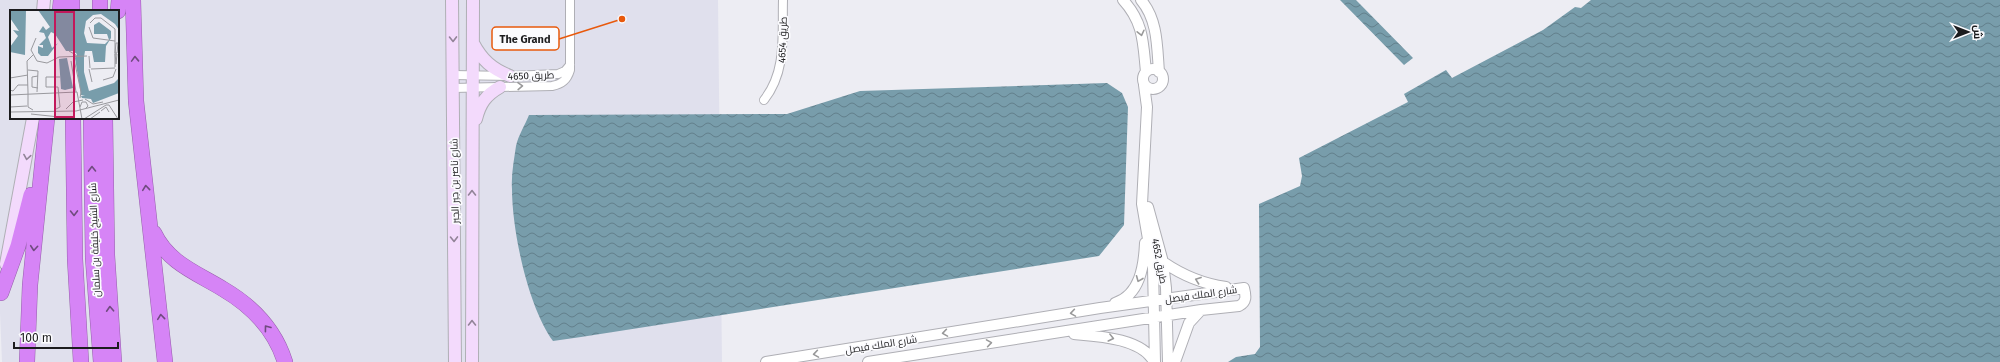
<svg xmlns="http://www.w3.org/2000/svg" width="2000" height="362" font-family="'Fira Sans',Cairo,sans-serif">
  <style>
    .built { fill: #e0e0ed; fill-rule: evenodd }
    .water { fill: url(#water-waves) }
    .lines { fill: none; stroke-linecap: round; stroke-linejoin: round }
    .minor-casing { stroke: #afafb5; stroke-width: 10 }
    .tertiary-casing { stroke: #afafb5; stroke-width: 12 }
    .secondary-casing { stroke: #afafb5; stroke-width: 14 }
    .motorway-casing { stroke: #9560aa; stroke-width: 16 }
    .minor { stroke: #fff; stroke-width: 8 }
    .tertiary { stroke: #fff; stroke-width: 10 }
    .secondary { stroke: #f3dafc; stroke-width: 12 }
    .motorway { stroke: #d684f6; stroke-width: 15 }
    .oneway { stroke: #99999a }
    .oneway2 { stroke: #928498 }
    .oneway3 { stroke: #704b7f }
    .labels { text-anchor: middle; stroke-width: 3.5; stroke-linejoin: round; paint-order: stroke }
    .street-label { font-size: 10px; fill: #1c1c1e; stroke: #fbfbfe }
    .inset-road { fill: none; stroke: #99999e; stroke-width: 1 }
    .view { fill: #c2185b; fill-opacity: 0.15; stroke: #c2185b; stroke-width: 2 }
    .inset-edge { fill: none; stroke: #1c1c1e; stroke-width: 2 }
    .leader { fill: none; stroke: #e8590c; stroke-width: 1.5 }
    .callout-dot { fill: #e8590c; stroke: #fbfbfe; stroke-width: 1.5 }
    .callout { fill: #fbfbfe; stroke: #e8590c; stroke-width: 1.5 }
    .callout-label { font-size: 11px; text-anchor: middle; font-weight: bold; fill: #1c1c1e }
  </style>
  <defs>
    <pattern id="water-waves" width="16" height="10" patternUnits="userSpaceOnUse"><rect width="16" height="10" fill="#789dab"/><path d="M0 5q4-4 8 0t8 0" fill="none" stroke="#627f8b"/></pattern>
  </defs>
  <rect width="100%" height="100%" fill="#ededf3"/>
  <path class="built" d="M0,0H718L722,362H2L0,313ZM11,11H118V118H11Z"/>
  <path class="water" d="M1340,0H1356L1413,58L1404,65Z
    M1591,0H2000V362H1228L1236,357L1255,354L1260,347L1259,204L1300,186L1302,176L1299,158L1408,102L1404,94L1446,70L1452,78L1543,30L1575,7L1581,8Z
    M1107,83L1122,93L1128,107L1124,225L1099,256L581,337L553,341C528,307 512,231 512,189C511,175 514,160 516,146C518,136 525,125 529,115L787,114L860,91Z"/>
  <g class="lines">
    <defs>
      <path id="minor" d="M453,75L510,76L558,74L565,71L570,65
        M453,88L552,86C562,84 567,80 570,70V0
        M764,100C787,71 782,35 783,0"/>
      <path id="tertiary" d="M1123,0C1144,23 1143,43 1146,72
        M1141,0C1158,20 1157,47 1159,72
        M1143 79a10 10 0 1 1 20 0a10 10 0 1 1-20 0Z
        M1144,85L1147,107L1142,204L1153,268L1155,362
        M1148,207L1163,262L1166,288L1168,362
        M1163,262C1182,275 1203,284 1226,287
        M1115,303C1140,295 1144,266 1145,243
        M1074,334C1097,336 1142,338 1154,362
        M766,362L1100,308L1244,288C1246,296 1247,302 1239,306L1201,310L868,362
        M1175,362L1189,323L1201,310"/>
      <path id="secondary" d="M452,0L455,362
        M43,11L44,0
        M473,43C482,60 492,69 510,76
        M476,119C480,103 486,95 500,87
        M6,264L33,118
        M472,362L473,0"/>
      <path id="motorway" d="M72,0V11
        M100,0V11
        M133,0L136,101L165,362
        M60,11L61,0
        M118,11L119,0
        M73,118L75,259L81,362
        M91,118L93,258L101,362
        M105,118L107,255L114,362
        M154,233C168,263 197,273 223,289C252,306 275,330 285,362
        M1,293L18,246L31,195
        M27,362L30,285L47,118"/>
    </defs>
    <use href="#minor" class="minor-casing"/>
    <use href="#tertiary" class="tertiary-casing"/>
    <use href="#secondary" class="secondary-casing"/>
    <use href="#motorway" class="motorway-casing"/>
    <use href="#minor" class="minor"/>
    <use href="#tertiary" class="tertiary"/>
    <use href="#secondary" class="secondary"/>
    <use href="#motorway" class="motorway"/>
  </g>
  <defs><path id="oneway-chevron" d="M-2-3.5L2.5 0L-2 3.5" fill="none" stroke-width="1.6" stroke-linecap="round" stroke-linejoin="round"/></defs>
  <g class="oneway">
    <use href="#oneway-chevron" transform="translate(1141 33) rotate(77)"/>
    <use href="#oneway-chevron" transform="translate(520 86) rotate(-2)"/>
    <use href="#oneway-chevron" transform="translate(1139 279) rotate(112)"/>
    <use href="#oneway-chevron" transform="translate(1198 280) rotate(-160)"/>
    <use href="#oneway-chevron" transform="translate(1073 313) rotate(171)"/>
    <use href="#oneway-chevron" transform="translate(945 333) rotate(171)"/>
    <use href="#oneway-chevron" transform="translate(1111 338) rotate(14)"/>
    <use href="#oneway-chevron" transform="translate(989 343) rotate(-9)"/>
    <use href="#oneway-chevron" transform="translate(816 354) rotate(171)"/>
  </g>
  <g class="oneway2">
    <use href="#oneway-chevron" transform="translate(453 39) rotate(89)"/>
    <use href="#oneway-chevron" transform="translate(27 157) rotate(99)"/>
    <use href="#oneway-chevron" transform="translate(472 193) rotate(-90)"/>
    <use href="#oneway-chevron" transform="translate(454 239) rotate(89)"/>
    <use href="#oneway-chevron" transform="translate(472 323) rotate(-90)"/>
  </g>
  <g class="oneway3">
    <use href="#oneway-chevron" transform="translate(135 59) rotate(-92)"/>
    <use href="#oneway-chevron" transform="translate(92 169) rotate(-91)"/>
    <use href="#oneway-chevron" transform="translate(146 188) rotate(-96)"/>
    <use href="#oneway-chevron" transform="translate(74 213) rotate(89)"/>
    <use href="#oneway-chevron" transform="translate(34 248) rotate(95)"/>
    <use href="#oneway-chevron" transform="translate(110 309) rotate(-93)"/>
    <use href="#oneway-chevron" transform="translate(161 317) rotate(-96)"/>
    <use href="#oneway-chevron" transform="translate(267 328) rotate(-127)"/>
  </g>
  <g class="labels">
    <g class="street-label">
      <text transform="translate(782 40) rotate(-88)" y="4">طريق 4654</text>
      <text transform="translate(531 75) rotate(-2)" y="4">طريق 4650</text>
      <text transform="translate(454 181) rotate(-91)" y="4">شارع ناصر بن جبر الجبر</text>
      <text transform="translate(94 240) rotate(-92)" y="4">شارع الشيخ خليفة بن سلمان</text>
      <text transform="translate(1160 261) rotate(79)" y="4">طريق 4652</text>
      <text transform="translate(1201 294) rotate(-8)" y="4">شارع الملك فيصل</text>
      <text transform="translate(881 344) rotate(-9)" y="4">شارع الملك فيصل</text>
    </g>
  </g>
  <g transform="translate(10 10)">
    <rect width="109" height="109" fill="#ededf3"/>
    <path d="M0,0H16L15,45L0,42V37L8,26L3,20L9,21L0,8ZM28,0H109V20L105,14L91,4L83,5L76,11L74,23L77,33L95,34L99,30L97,24H84V15L89,12L101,21V28L96,36L95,52H84L82,41H75L74,47V62L79,81L104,73L109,68V83L83,93L81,89L72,88L71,86H75L71,85L65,48L67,44L63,41H56L45,24L41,22L38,27L42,38L48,33L38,46H31L28,43V36L33,38V35H29L36,28L34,23L29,22L33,16L36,20L40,17ZM57,48L63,78L55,80L51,79L49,49Z" fill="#789dab"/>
    <path class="inset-road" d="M80,13L85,8H91L105,19V57M79,17L83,28L105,31M26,28L21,40L27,51L37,53L49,47M106,33H108L107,43H105ZM59,41L66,45L64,49L71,82L70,88M105,44H107L106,54V53ZM79,46L80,58M49,47L77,46M61,51L66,82M79,59L82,72M81,59L105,58M18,60L28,61L27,82M0,68L18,65M93,70L103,67L106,59M48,77H36V67H50M28,78L22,77V67L28,66M0,80L3,81L8,75H18M18,82L17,51L23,45M18,82V97L23,100M0,85L67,82L72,109M75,89L83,94L93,92M96,95H99L108,109M0,97L17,96M70,97L72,92H76L78,96L75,99M46,99L50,97L48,77M56,99L63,92L73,90M91,101L96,97L99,102M0,102L66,101L109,90M21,104L68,109M74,109L96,95M80,109L90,102"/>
    <path class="view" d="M45,2H64V107H45Z"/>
    <rect width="109" height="109" class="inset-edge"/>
  </g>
  <path class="leader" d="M622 19L559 39"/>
  <circle class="callout-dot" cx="622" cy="19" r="4"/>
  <rect class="callout" x="492" y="27" width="67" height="23" rx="4"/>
  <g class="callout-label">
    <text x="525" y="43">The Grand</text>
  </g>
  <g transform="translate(1968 32) rotate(90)" stroke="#fbfbfe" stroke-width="3" paint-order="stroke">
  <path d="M0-3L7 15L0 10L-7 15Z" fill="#1c1c1e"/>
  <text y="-6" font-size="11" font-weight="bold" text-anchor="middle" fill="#1c1c1e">ش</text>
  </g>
  <path d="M14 342v6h104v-6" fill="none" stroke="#1c1c1e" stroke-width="2"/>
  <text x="20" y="342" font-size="12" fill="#1c1c1e" stroke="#fbfbfe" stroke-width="3" paint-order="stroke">100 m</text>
</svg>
